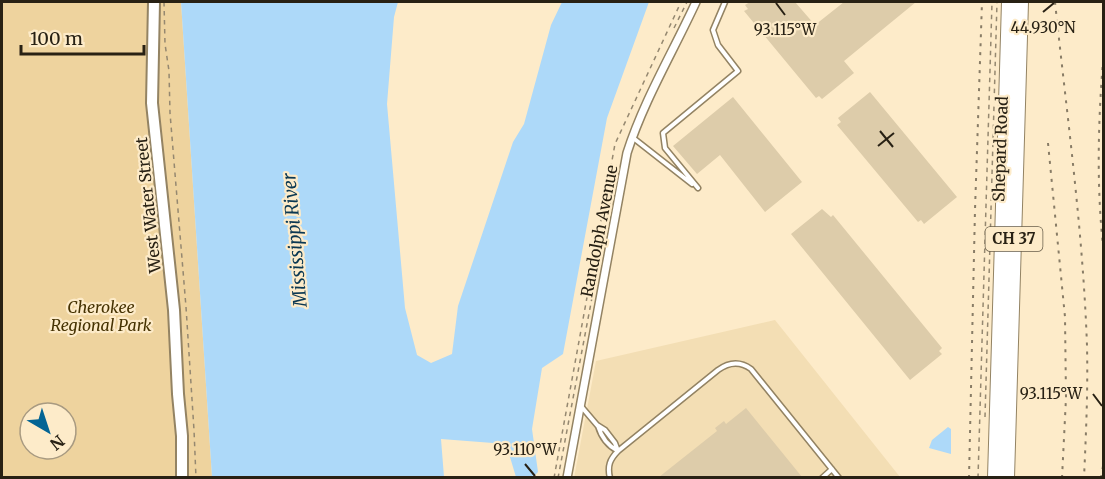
<svg xmlns="http://www.w3.org/2000/svg" width="1105" height="479" font-family="Merriweather,serif">
  <style>
    .built { fill: #f3deb4 }
    .green { fill: #eed39e; fill-rule: evenodd }
    .water { fill: #add9f9 }
    .building { fill: #dca }
    .lines { fill: none; stroke-linecap: round; stroke-linejoin: round }
    .lane-casing { stroke: #938363; stroke-width: 7 }
    .street-casing { stroke: #938363; stroke-width: 10 }
    .secondary-casing { stroke: #938363; stroke-width: 14 }
    .highway-casing { stroke: #938363; stroke-width: 16 }
    .path { stroke: #958870; stroke-width: 1.5; stroke-dasharray: 4.5 4.5; stroke-linecap: butt }
    .lane { stroke: #fff; stroke-width: 4 }
    .street { stroke: #fff; stroke-width: 7 }
    .secondary { stroke: #fff; stroke-width: 10 }
    .highway { stroke: #fff; stroke-width: 14 }
    .rail { stroke: #887c66; stroke-width: 2; stroke-dasharray: 3 6; stroke-linecap: butt }
    .ticks { fill: none; stroke: #282114; stroke-width: 2 }
    .labels { text-anchor: middle; stroke-width: 4.5; stroke-linejoin: round; paint-order: stroke }
    .shield { fill: #fdebc9; stroke: #685e4a; stroke-width: 1.5 }
    .shield-label { font-size: 15px; font-weight: bold; fill: #282114 }
    .street-label { font-size: 16px; fill: #282114; stroke: #fdebc9 }
    .park-label { font-size: 16px; font-style: italic; fill: #453202; stroke: #fdebc9 }
    .water-label { font-size: 18px; font-style: italic; fill: #0b3852; stroke: #fdebc9 }
    .ticks-label { font-size: 15px; text-anchor: middle; fill: #282114; stroke: #fdebc9; stroke-width: 4.5; stroke-linejoin: round; paint-order: stroke }
  </style>
  <rect width="100%" height="100%" fill="#fdebc9"/>
  <path class="built" d="M775,320L900,477L574,478L596,361Z"/>
  <path class="green" d="M2,2H181L212,477H2ZM30,413H66V449H30Z"/>
  <path class="water" d="M181,2H398L394,17L387,104L405,308L417,355L431,363L452,354L458,306L513,142L524,124L551,25L562,2H649L607,118L563,354L542,368L532,429L538,472L533,477H516L506,444L441,439L444,477H212Z
    M948,427L951,429V454L929,448L932,440Z"/>
  <path class="building" d="M750,2H795L815,25L844,2H916L844,61L854,73L822,99L819,96L816,98L744,11L748,9L745,5Z
    M870,92L957,197L924,224L921,220L918,222L837,125L841,122L838,118Z
    M733,97L802,182L765,212L720,155L697,174L673,146Z
    M822,209L831,217L833,215L942,348L939,351L942,354L910,380L791,234Z
    M746,408L802,477H659L717,431L715,428L724,421L726,424Z"/>
  <g class="lines">
    <defs>
      <path id="lane" d="M632,137L692,184
        M698,188L665,148L663,133L738,71L718,45L713,30L725,2
        M580,405L597,425L605,430L615,443L618,451
        M598,426C601,436 608,446 618,451
        M610,478C607,466 610,459 618,451L718,370C729,362 740,361 751,369L839,478
        M822,478L832,469"/>
      <path id="street" d="M567,478L627,153C644,100 673,52 696,2"/>
      <path id="secondary" d="M154,2L152,103L174,310L178,394L182,436V478"/>
      <path id="highway" d="M995,478L1009,2
        M1007,478L1021,2"/>
    </defs>
    <use href="#lane" class="lane-casing"/>
    <use href="#street" class="street-casing"/>
    <use href="#secondary" class="secondary-casing"/>
    <use href="#highway" class="highway-casing"/>
    <path class="path" d="M164,2L165,44L169,71L170,113L186,307L194,430L196,478
      M674,28L687,2
      M985,417L997,2
      M554,478L615,144L681,2
      M558,478L617,165
      M978,478L992,2"/>
    <use href="#lane" class="lane"/>
    <use href="#street" class="street"/>
    <use href="#secondary" class="secondary"/>
    <use href="#highway" class="highway"/>
    <path class="rail" d="M1055,2C1067,116 1083,231 1087,346C1088,390 1086,434 1084,478
      M1104,49C1098,118 1096,187 1104,255
      M1048,143L1065,317L1066,398L1062,478
      M969,478L975,210L982,2
      M1101,478L1104,460"/>
  </g>
  <path class="ticks" d="M776,3L785,15M1043,12L1054,3M880,131L893,147M878,146L894,133M1093,394L1102,406M525,464L535,476"/>
  <g class="labels">
    <rect class="shield" x="985.5" y="227" width="57" height="24" rx="4.5"/>
    <g class="shield-label">
      <text x="1014" y="244">CH 37</text>
    </g>
    <g class="street-label">
      <text transform="translate(1000 149) rotate(-88)" y="6">Shepard Road</text>
      <text transform="translate(148 205) rotate(-96)" y="6">West Water Street</text>
      <text transform="translate(599 231) rotate(-79)" y="6">Randolph Avenue</text>
    </g>
    <g class="park-label">
      <text x="101" y="313">Cherokee<tspan x="101" dy="18">Regional Park</tspan></text>
    </g>
    <g class="water-label">
      <text transform="translate(295 240) rotate(-95)" y="6">Mississippi River</text>
    </g>
  </g>
  <g class="ticks-label">
    <text x="1043" y="33">44.930°N</text>
    <text x="785" y="35">93.115°W</text>
    <text x="1051" y="399">93.115°W</text>
    <text x="525" y="455">93.110°W</text>
  </g>
  <rect width="1105" height="479" fill="none" stroke="#282114" stroke-width="6"/>
  <g transform="translate(48 431) rotate(141)"><circle r="28" fill="#fdebc9" stroke="#a89a81" stroke-width="1.5"/>
  <path d="M0-4.5L10 22L0 15L-10 22Z" fill="#036494"/>
  <text y="-9" font-size="16" font-weight="bold" text-anchor="middle" fill="#282114">N</text>
  </g>
  <path d="M21 45v9h123v-9" fill="none" stroke="#282114" stroke-width="3"/>
  <text x="30" y="45" font-size="18" fill="#282114" stroke="#fdebc9" stroke-width="4.5" paint-order="stroke">100 m</text>
</svg>
